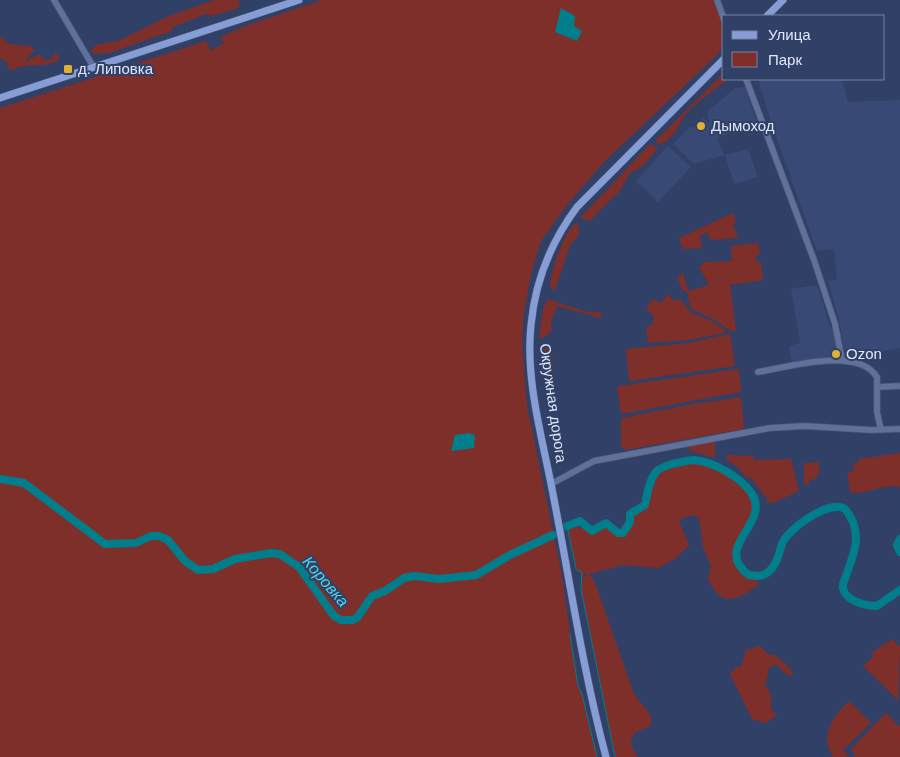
<svg xmlns="http://www.w3.org/2000/svg" width="900" height="757" font-family="Arial,sans-serif">
  <style>
    .built { fill: #384976 }
    .green { fill: #7f2f29 }
    .water { fill: #007e8b }
    .lines { fill: none; stroke-linecap: round; stroke-linejoin: round }
    .stream { stroke: #007e8b; stroke-width: 1 }
    .river { stroke: #007e8b; stroke-width: 8 }
    .minor-casing { stroke: #505c7b; stroke-width: 7 }
    .major-casing { stroke: #505c7b; stroke-width: 8 }
    .minor { stroke: #5f709a; stroke-width: 5.5 }
    .major { stroke: #869dd5; stroke-width: 7 }
    .poi-dot { fill: #dfb034; stroke: #314066; stroke-width: 2 }
    .labels { text-anchor: middle; stroke-width: 4; stroke-linejoin: round; paint-order: stroke }
    .poi-label { font-size: 15px; fill: #dfe7fa; stroke: #314066; text-anchor: start }
    .street-label { font-size: 15px; fill: #dfe7fa; stroke: #314066 }
    .water-label { font-size: 16px; font-style: italic; fill: #4dd5e6; stroke: #314066 }
  </style>
  <rect width="100%" height="100%" fill="#314066"/>
  <path class="built" d="M758,79H842L848,102L900,100V348L849,357L845,355L839,319L828,281L837,280L834,249L817,251L772,125Z
    M745,87L757,123L717,138L724,155L694,164L673,144L689,127L692,128L703,117L710,124L707,112L735,88Z
    M668,146L691,167L658,202L636,181Z
    M748,149L758,177L734,184L725,155Z
    M817,285L831,329H833L839,355L792,364L789,346L800,343L791,289Z"/>
  <path class="green" d="M214,0H238L240,3L237,9L211,16L206,14L173,27L172,31L109,53L93,54L91,51L96,45L120,40L169,16Z
    M322,0H714C721,18 729,34 719,53L605,161L566,206L541,241L531,274L524,312L522,346L527,406L561,570L578,686L582,694L597,757H0V108L206,41L211,50L224,43L220,37L248,25Z
    M0,36L9,44L30,46L34,50L25,62L39,54L46,61L51,59L56,52L60,59C44,70 29,61 13,70L8,68L6,61L0,58Z
    M724,73V79H728C714,90 700,99 688,112C678,122 676,139 660,144L655,141Z
    M650,144L658,148L644,165L630,173L618,194L613,197L590,221L580,218Z
    M733,213L736,223L733,224L738,238L710,240L707,232L700,235L702,248L683,249L679,238Z
    M578,222L579,235L570,245L555,290H553L550,286C551,271 564,229 578,222Z
    M758,243L760,254L756,256L757,262L761,263L763,280L730,285L736,330L731,331L713,319L691,309L687,292L682,290L677,277L683,273L688,291L709,285L699,267L705,262L732,261L731,246Z
    M667,294L674,300H681L691,313L710,320L725,330V333L688,340L648,343L646,328L653,324V315L646,309L653,299L661,303Z
    M548,299L587,312H600L602,316L600,318L557,306L551,322L552,331L543,338H539L543,309Z
    M730,334L735,366L629,381L626,349L688,343Z
    M549,345L552,349L554,380L546,383L543,355L539,353V348Z
    M739,369L741,392L621,414L617,387L619,386Z
    M741,397L744,429L625,450L621,447V418L693,404Z
    M715,441V458L689,450L688,446Z
    M900,453V487C881,483 862,497 850,492L847,472L854,471L853,463H859L858,459Z
    M727,455L753,456L754,460L791,459L799,491L773,503H767V496H764L751,477L748,479L736,466L727,460Z
    M819,462V475L816,476V479L809,480V484L804,485V463Z
    M688,463C711,461 758,487 754,515C753,521 747,525 743,530C734,542 728,569 747,577C754,580 754,579 760,583C739,600 721,610 708,578L711,566L703,547L699,518L692,515L681,519L679,521L689,545L676,558L658,568L623,565L589,574L594,580L634,694C640,704 654,712 651,725L635,733L631,739L632,747L638,757H615L581,589L582,578L588,575H582L576,569L567,526L584,528L595,534L604,528H610L617,535L622,536L629,531L635,514L644,511L647,507L658,473Z
    M892,639L900,647L898,700L863,666L874,656L871,653Z
    M760,646L769,655H775L790,668L793,675H787L776,664L769,668L765,686L771,694V709L777,715L766,723L752,719L730,674L736,667H741L746,650Z
    M849,701L871,723L843,750L849,757H833C819,736 833,716 849,701Z
    M886,713L900,727V757H855L851,749Z"/>
  <path class="water" d="M561,8L575,16L574,26L582,31L577,41L555,32Z
    M468,433L475,435L474,448L451,451L455,435Z"/>
  <g class="lines">
    <path class="stream" d="M567,526L576,569L582,572L581,589L615,757
      M570,634L578,686L582,694L597,757"/>
    <path class="river" d="M0,479L24,483L105,544L136,543L151,536H159L168,540L185,561L198,570L213,569L235,559L271,553L280,554L299,567L334,616L341,620H352L357,618L372,596L385,591L404,578L415,576L439,579L476,575L510,555L553,535
      M567,526L580,521L592,531L606,523L618,533H623L630,522V514L645,505C647,494 649,482 655,473C658,468 666,466 672,464C679,463 687,460 694,460C714,462 741,477 752,494C771,524 711,547 749,575C754,576 762,577 767,573C777,566 779,553 782,544C787,529 830,499 845,509C848,512 851,518 853,522C860,541 853,555 847,573C846,577 842,583 843,588C845,601 866,606 877,606L900,590
      M900,539L897,545L900,552"/>
    <defs>
      <path id="minor" d="M54,0L94,68
        M717,0L724,19
        M746,79L814,260L835,324L842,360
        M758,372C788,367 858,346 877,377V412L881,430
        M877,387L900,386
        M551,484L594,461L770,428L805,426L871,430L900,429"/>
      <path id="major" d="M767,16L783,0
        M0,98L299,0
        M606,757C583,671 570,581 553,494C543,440 525,381 531,325C535,282 551,242 577,207L724,59"/>
    </defs>
    <use href="#minor" class="minor-casing"/>
    <use href="#major" class="major-casing"/>
    <use href="#minor" class="minor"/>
    <use href="#major" class="major"/>
  </g>
  <g class="poi-dot">
    <rect x="63" y="64" width="10" height="10" rx="2.5"/>
    <circle cx="701" cy="126" r="5"/>
    <circle cx="836" cy="354" r="5"/>
  </g>
  <g class="labels">
    <g class="poi-label">
      <text x="78" y="74">д. Липовка</text>
      <text x="711" y="131">Дымоход</text>
      <text x="846" y="359">Ozon</text>
    </g>
    <g class="street-label">
      <text transform="translate(553 403) rotate(82)" y="5">Окружная дорога</text>
    </g>
    <g class="water-label">
      <text transform="translate(326 581) rotate(49)" y="6">Коровка</text>
    </g>
  </g>
  <rect x="722" y="15" width="162" height="65" fill="#314066" stroke="#7783a1"/>
  <rect x="732" y="31" width="25" height="8" fill="#869dd5" stroke="#7783a1"/>
  <text x="768" y="40" font-size="15" fill="#dfe7fa">Улица</text>
  <rect x="732" y="52" width="25" height="15" fill="#7f2f29" stroke="#7783a1"/>
  <text x="768" y="65" font-size="15" fill="#dfe7fa">Парк</text>
</svg>
